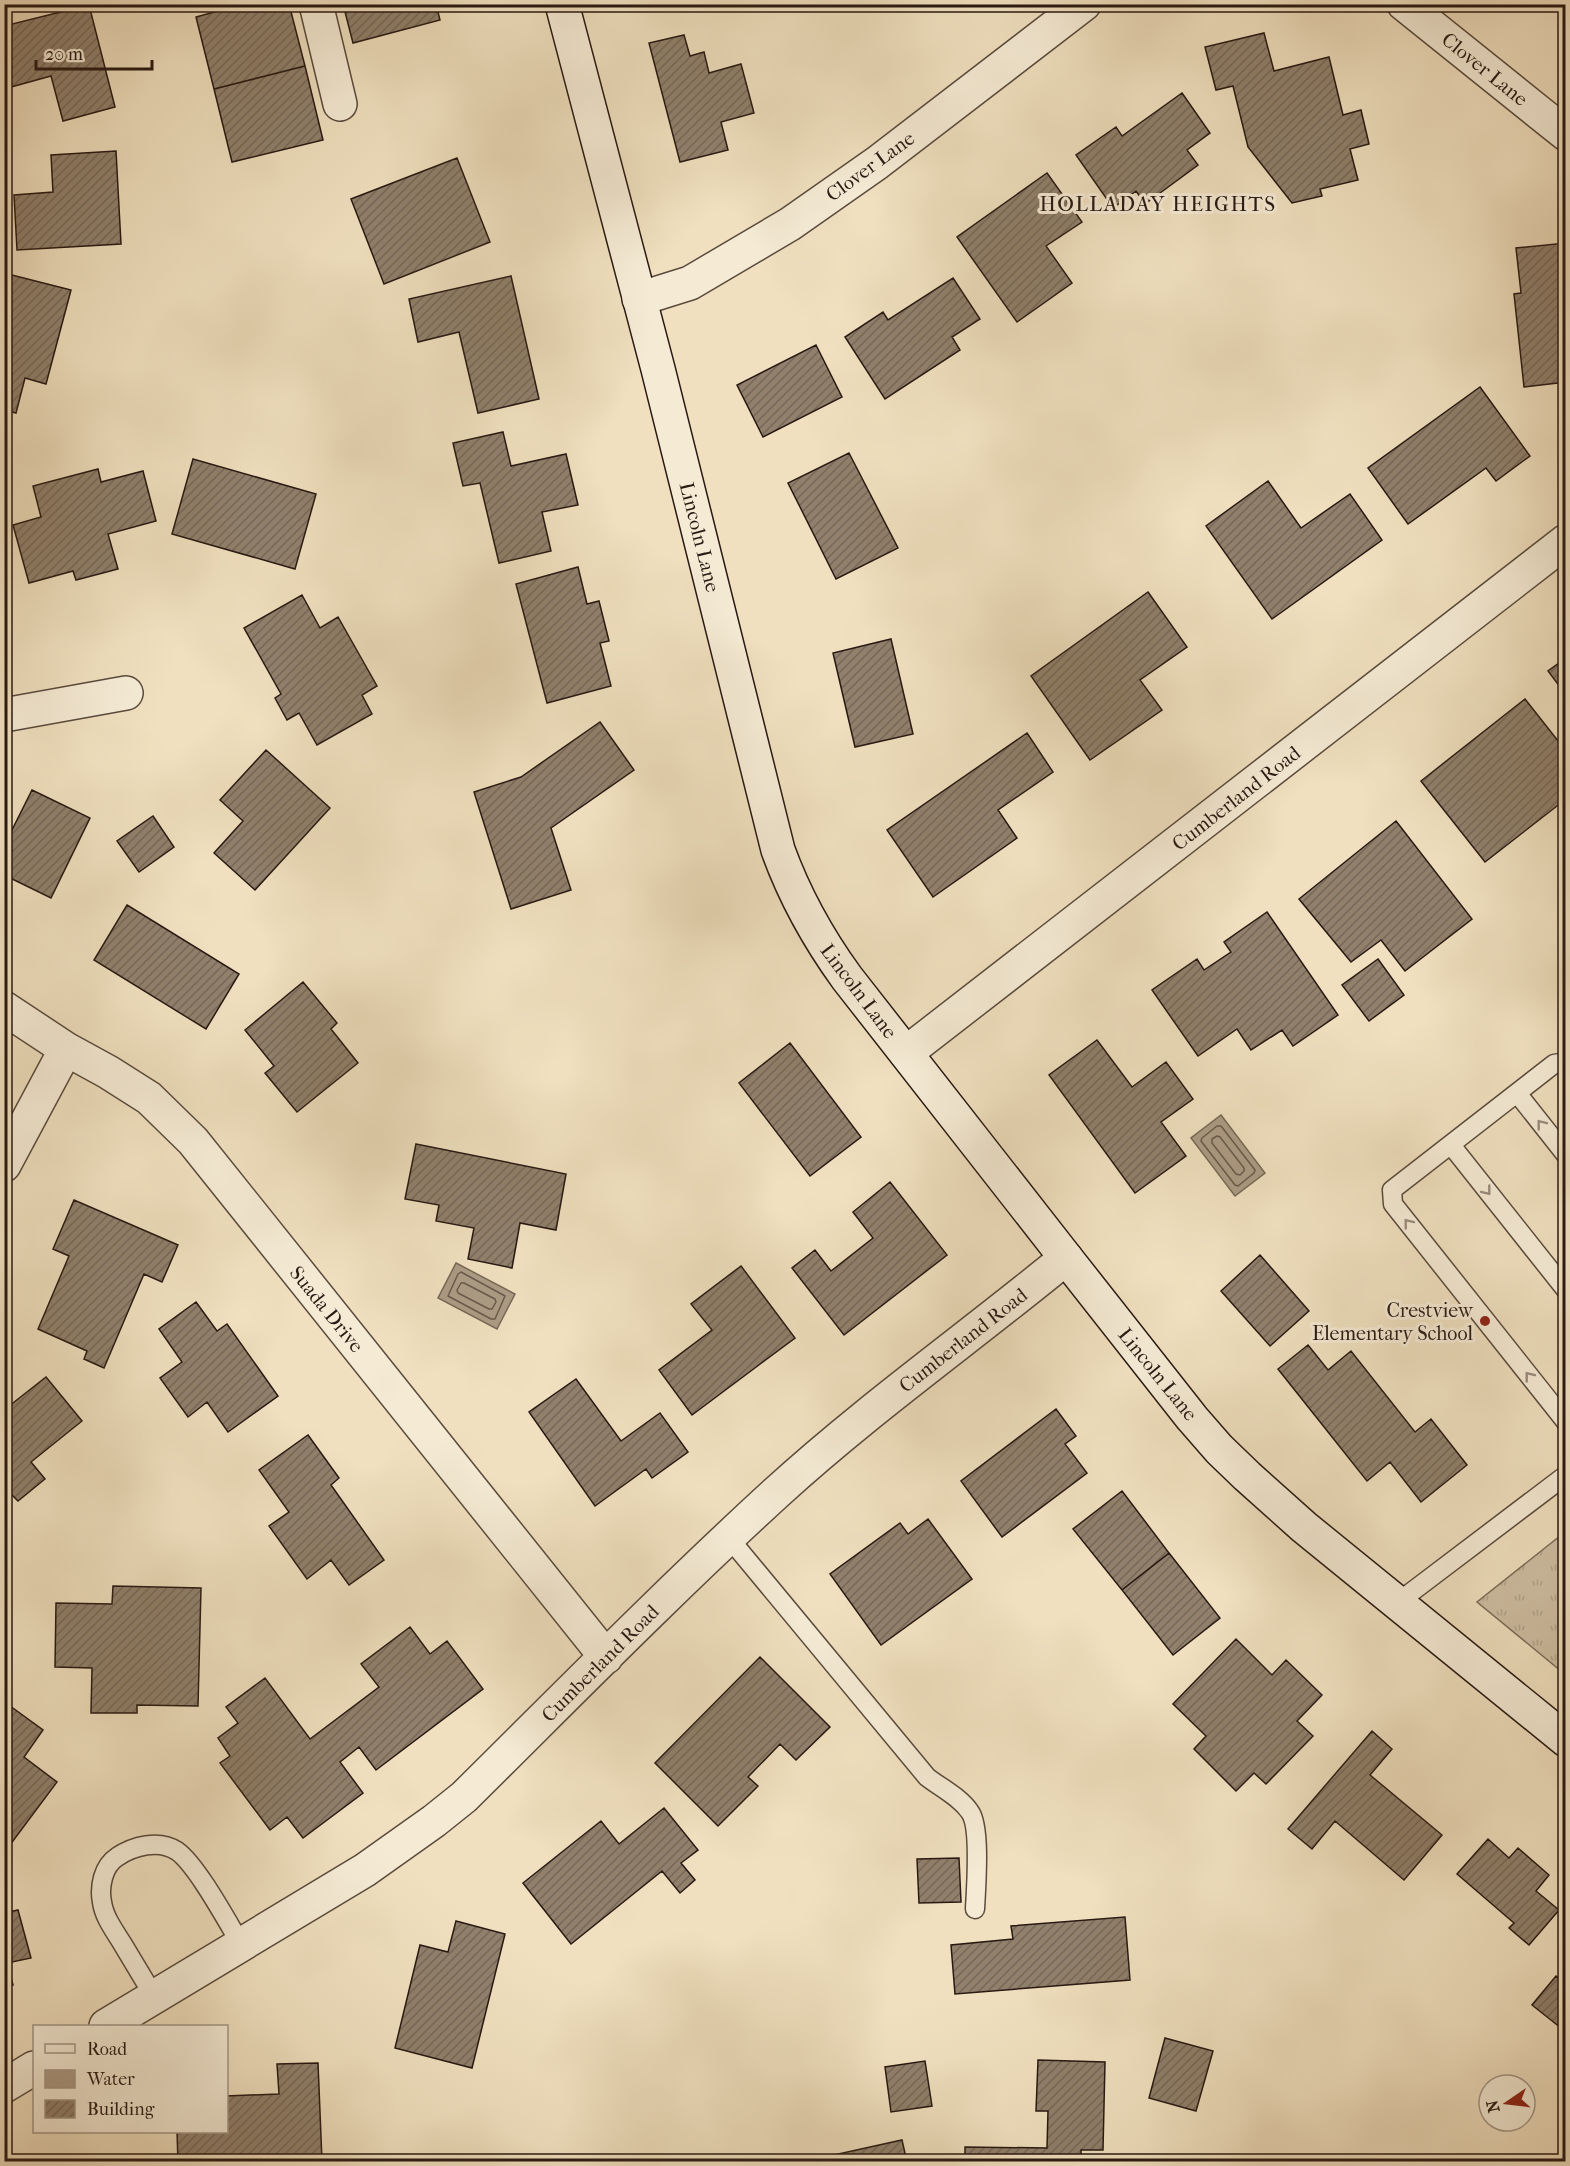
<svg xmlns="http://www.w3.org/2000/svg" width="1570" height="2166" font-family="'IM FELL French Canon',serif">
  <style>
    .grass { fill: url(#grass-tufts); stroke: #7b6c5a; stroke-width: 1.5 }
    .water { fill: #ac9c85; stroke: #776857; stroke-width: 1.5 }
    .lines { fill: none; stroke-linecap: round; stroke-linejoin: round }
    .shore { stroke: #6a5a4c; stroke-width: 1.5 }
    .building { fill: url(#building-hatch); stroke: #281913; stroke-width: 1.5 }
    .lane-casing { stroke: #5a4b3e; stroke-width: 21 }
    .street-casing { stroke: #5a4b3e; stroke-width: 36 }
    .secondary-casing { stroke: #281913; stroke-width: 36 }
    .lane { stroke: #f5ebd5; stroke-width: 18 }
    .street { stroke: #f5ebd5; stroke-width: 33 }
    .secondary { stroke: #f5ebd5; stroke-width: 33 }
    .oneway { stroke: #998c7e }
    .poi-dot { fill: #8f2418; stroke: #f5ebd5; stroke-width: 2 }
    .labels { text-anchor: middle; stroke-width: 6; stroke-linejoin: round; paint-order: stroke }
    .street-label { font-size: 20px; fill: #281913; stroke: #f5ebd5 }
    .poi-label { font-size: 20px; fill: #281913; stroke: #f5ebd5; text-anchor: end }
    .neighbourhood-label { font-size: 21px; letter-spacing: 1.5px; fill: #281913; stroke: #f5ebd5 }
  </style>
  <defs>
    <pattern id="grass-tufts" width="24" height="20" patternUnits="userSpaceOnUse" patternTransform="scale(1.5)"><rect width="24" height="20" fill="#cebea2"/><path d="M3 7l-1-3M5 7V3M7 7l1-3M15 17l-1-3M17 17v-4M19 17l1-3" fill="none" stroke="#b1a38b"/></pattern>
    <pattern id="building-hatch" width="6" height="6" patternUnits="userSpaceOnUse" patternTransform="scale(1.5)"><rect width="6" height="6" fill="#90806c"/><path d="M-1 1l2-2M0 6l6-6M5 7l2-2" fill="none" stroke="#766858"/></pattern>
  </defs>
  <rect width="100%" height="100%" fill="#f0e0bf"/>
  <filter id="stains"><feTurbulence type="fractalNoise" baseFrequency=".00333" numOctaves="4"/><feColorMatrix values="0 0 0 0 .2 0 0 0 0 .09 0 0 0 0 .02 0 0 0 .5 -.17"/></filter>
  <radialGradient id="worn" r=".72"><stop offset=".6" stop-color="#630" stop-opacity="0"/><stop offset="1" stop-color="#630" stop-opacity=".3"/></radialGradient>
  <path class="grass" d="M1565,1532L1566,1667L1561,1671L1477,1602Z"/>
  <path class="water" d="M1221,1115L1265,1173L1235,1196L1191,1138Z
    M456,1263L515,1294L497,1329L438,1298Z"/>
  <g class="lines">
    <path class="shore" d="M1217,1126H1221L1255,1170L1254,1173L1238,1186L1235,1185L1201,1141L1202,1138Z
      M1217,1136L1220,1137L1244,1168V1171L1240,1175L1236,1174L1212,1143V1139Z
      M461,1272L505,1296L495,1319H491L448,1296L458,1274Z
      M461,1283H464L495,1299L496,1302L492,1309H489L458,1293L457,1290Z"/>
  </g>
  <path class="building" d="M243,4H289L305,66L214,89L196,17Z
    M343,4H436L440,20L353,43Z
    M89,5L115,107L63,121L51,76L11,87L4,60V26Z
    M1264,33L1274,71L1329,57L1343,115L1361,110L1369,144L1350,149L1358,180L1320,189L1322,196L1292,203L1248,147L1233,86L1216,90L1205,47Z
    M684,35L690,56L704,52L709,73L741,64L754,113L721,122L728,150L680,162L649,43Z
    M305,66L323,140L232,162L214,89Z
    M1182,93L1210,133L1187,150L1198,165L1145,204L1136,191L1113,208L1076,155L1116,127L1122,136Z
    M116,151L121,244L17,250L14,195L53,192L51,155Z
    M457,158L490,242L384,284L351,199Z
    M1047,173L1082,222L1046,246L1072,283L1017,322L957,237Z
    M1566,243V382L1524,387L1514,294L1521,293L1516,248Z
    M4,273L71,290L46,384L25,378L16,413L4,410Z
    M511,276L539,399L478,413L459,332L418,342L409,299Z
    M953,278L980,319L952,337L960,350L885,399L845,337L883,312L888,320Z
    M816,345L842,397L763,437L737,385Z
    M1480,387L1530,456L1496,481L1486,468L1408,524L1368,468Z
    M503,432L511,466L566,454L578,505L542,512L551,551L499,563L480,483L463,486L453,443Z
    M849,453L898,548L836,579L788,483Z
    M193,459L316,494L295,569L172,534Z
    M98,469L101,482L143,471L156,521L108,534L118,569L76,580L73,571L29,583L13,525L41,517L33,486Z
    M1268,481L1301,528L1350,494L1382,540L1272,619L1206,526Z
    M578,567L587,604L599,601L609,641L600,643L611,686L547,703L516,584Z
    M1148,592L1187,647L1140,680L1162,710L1090,760L1031,676Z
    M302,595L320,628L338,617L377,686L362,695L372,714L317,745L299,713L287,720L275,698L281,694L244,628Z
    M891,639L913,734L855,747L833,653Z
    M1566,658V695L1548,671Z
    M1525,699L1566,751V799L1485,862L1421,781Z
    M600,722L634,770L551,828L571,890L511,909L474,792L521,777Z
    M1027,733L1053,772L998,810L1017,838L933,897L887,830Z
    M266,750L330,808L255,890L214,853L243,821L220,800Z
    M32,790L90,818L51,898L4,875V846Z
    M153,816L174,847L139,872L117,841Z
    M1396,821L1472,919L1405,971L1381,940L1351,962L1299,899Z
    M127,905L239,974L206,1029L94,960Z
    M1267,912L1338,1015L1293,1046L1282,1030L1251,1050L1237,1029L1198,1056L1152,990L1197,959L1204,970L1231,952L1224,942Z
    M1378,959L1404,995L1369,1021L1342,985Z
    M303,982L337,1023L331,1029L358,1063L297,1112L265,1073L274,1066L245,1030Z
    M1097,1040L1132,1087L1166,1062L1193,1099L1161,1122L1186,1156L1135,1193L1049,1075Z
    M790,1043L861,1137L810,1176L739,1083Z
    M416,1144L566,1174L556,1230L520,1223L512,1268L468,1259L474,1228L436,1221L439,1205L405,1199Z
    M890,1182L947,1255L844,1335L792,1268L815,1250L831,1271L873,1238L853,1212Z
    M74,1200L178,1245L162,1282L144,1274L104,1368L84,1359L87,1351L38,1329L69,1256L53,1249Z
    M1260,1255L1309,1311L1270,1346L1221,1291Z
    M741,1266L795,1338L692,1415L659,1370L712,1330L691,1304Z
    M196,1302L217,1331L227,1324L278,1396L228,1432L207,1402L188,1417L160,1378L182,1362L159,1329Z
    M1308,1345L1328,1370L1351,1351L1415,1432L1431,1419L1467,1465L1421,1502L1390,1462L1367,1481L1278,1369Z
    M46,1377L82,1421L31,1462L45,1479L18,1501L4,1487V1410Z
    M576,1379L621,1441L660,1413L688,1452L652,1478L646,1469L595,1506L529,1412Z
    M1056,1409L1076,1436L1065,1444L1087,1473L1002,1537L961,1481Z
    M308,1435L339,1478L331,1485L384,1560L349,1585L331,1560L307,1579L269,1526L289,1512L259,1470Z
    M1122,1491L1169,1553L1122,1590L1073,1529Z
    M928,1519L972,1579L881,1645L830,1574L900,1523L908,1534Z
    M1169,1553L1220,1618L1173,1655L1122,1590Z
    M113,1586L201,1588L198,1706L137,1705V1713H91L92,1668L55,1667L56,1603L112,1604Z
    M410,1627L430,1654L447,1641L483,1689L376,1770L359,1747L340,1762L363,1793L303,1838L287,1817L270,1830L220,1763L230,1756L218,1738L238,1723L226,1707L265,1678L310,1739L379,1687L361,1664Z
    M1236,1639L1272,1675L1286,1660L1322,1695L1297,1721L1313,1736L1266,1784L1254,1773L1236,1791L1194,1749L1206,1736L1173,1704Z
    M760,1657L830,1727L796,1760L780,1744L748,1777L758,1786L718,1826L655,1763Z
    M6,1703L43,1730L24,1757L57,1782L4,1853V1705Z
    M1372,1731L1392,1749L1370,1775L1442,1835L1404,1880L1335,1821L1312,1849L1288,1829Z
    M664,1808L698,1850L681,1863L695,1880L680,1893L662,1871L571,1944L523,1883L601,1821L619,1844Z
    M1488,1839L1509,1858L1518,1848L1549,1875L1536,1891L1559,1910L1529,1945L1509,1928L1514,1923L1457,1874Z
    M959,1858L961,1902L919,1903L917,1859Z
    M18,1910L31,1958L7,1963L13,1985L4,1987V1913Z
    M1125,1917L1130,1980L955,1994L951,1945L1013,1939L1011,1926Z
    M456,1921L505,1934L472,2068L395,2048L420,1945L448,1952Z
    M1556,1976L1566,1984V2032L1532,2005Z
    M1165,2038L1213,2051L1196,2111L1149,2098Z
    M1038,2060L1105,2062L1103,2150H1081V2162H965V2147L1047,2148L1048,2111H1036Z
    M925,2061L932,2106L891,2112L885,2067Z
    M318,2063L322,2161L178,2162L177,2132H226V2096L279,2094L277,2064Z
    M902,2140L907,2162H821L820,2158Z"/>
  <g class="lines">
    <defs>
      <path id="lane" d="M1566,1062L1554,1064L1392,1190L1393,1204L1566,1422
        M1517,1093L1566,1155
        M1451,1145L1566,1290
        M729,1538L927,1777C941,1788 960,1797 970,1812C981,1827 976,1888 975,1909
        M1397,1603L1566,1475
        M155,1998C144,1980 133,1961 122,1943C114,1930 104,1917 102,1902C99,1887 103,1866 117,1857C133,1846 159,1839 177,1851C197,1865 228,1923 242,1946"/>
      <path id="street" d="M316,4L340,104
        M1404,4L1566,134
        M639,299L690,283L790,224L877,163L1084,4
        M4,715L126,693
        M4,1008L66,1049L108,1072L149,1098L193,1141L606,1657
        M906,1053L1566,541
        M4,1165L66,1049
        M106,2026L365,1870L434,1821L464,1797C567,1695 669,1591 776,1493C868,1409 970,1337 1066,1258
        M4,2086L34,2068"/>
      <path id="secondary" d="M562,4L658,369L778,850C795,897 818,938 847,978L1066,1258L1192,1418L1219,1449L1247,1476L1304,1527L1566,1740"/>
    </defs>
    <use href="#lane" class="lane-casing"/>
    <use href="#street" class="street-casing"/>
    <use href="#secondary" class="secondary-casing"/>
    <use href="#lane" class="lane"/>
    <use href="#street" class="street"/>
    <use href="#secondary" class="secondary"/>
  </g>
  <defs><path id="oneway-chevron" d="M-2-3.5L2.5 0L-2 3.5" fill="none" stroke-width="1.6" stroke-linecap="round" stroke-linejoin="round" transform="scale(1.5)"/></defs>
  <g class="oneway">
    <use href="#oneway-chevron" transform="translate(1541 1124) rotate(-128)"/>
    <use href="#oneway-chevron" transform="translate(1487 1191) rotate(52)"/>
    <use href="#oneway-chevron" transform="translate(1408 1223) rotate(-128)"/>
    <use href="#oneway-chevron" transform="translate(1529 1376) rotate(-128)"/>
  </g>
  <circle class="poi-dot" cx="1485" cy="1321" r="6"/>
  <g class="labels">
    <g class="street-label">
      <text transform="translate(1485 69) rotate(39)" y="7">Clover Lane</text>
      <text transform="translate(870 166) rotate(-36)" y="7">Clover Lane</text>
      <text transform="translate(700 537) rotate(76)" y="7">Lincoln Lane</text>
      <text transform="translate(1236 798) rotate(-38)" y="7">Cumberland Road</text>
      <text transform="translate(859 991) rotate(53)" y="7">Lincoln Lane</text>
      <text transform="translate(327 1309) rotate(51)" y="7">Suada Drive</text>
      <text transform="translate(963 1340) rotate(-38)" y="7">Cumberland Road</text>
      <text transform="translate(1158 1374) rotate(51)" y="7">Lincoln Lane</text>
      <text transform="translate(600 1663) rotate(-45)" y="7">Cumberland Road</text>
    </g>
    <g class="poi-label">
      <text x="1473" y="1317">Crestview<tspan x="1473" dy="23">Elementary School</tspan></text>
    </g>
    <g class="neighbourhood-label">
      <text x="1158" y="211">HOLLADAY HEIGHTS</text>
    </g>
  </g>
  <rect width="1570" height="2166" fill="none" stroke="#f0e0bf" stroke-width="24"/>
  <rect x="6" y="6" width="1558" height="2154" fill="none" stroke="#281913" stroke-width="3"/>
  <rect x="12" y="12" width="1546" height="2142" fill="none" stroke="#281913" stroke-width="1.5"/>
  <rect x="33" y="2025" width="195" height="108" fill="#f5ebd5" stroke="#a39787" stroke-width="1.5"/>
  <rect x="45" y="2044" width="30" height="9" fill="#f5ebd5" stroke="#a39787" stroke-width="1.5"/>
  <text x="87" y="2055" font-size="18" fill="#281913">Road</text>
  <rect x="45" y="2070" width="30" height="18" fill="#ac9c85" stroke="#a39787" stroke-width="1.5"/>
  <text x="87" y="2085" font-size="18" fill="#281913">Water</text>
  <rect x="45" y="2100" width="30" height="18" fill="url(#building-hatch)" stroke="#a39787" stroke-width="1.5"/>
  <text x="87" y="2115" font-size="18" fill="#281913">Building</text>
  <g transform="translate(1507 2103) rotate(256)"><circle r="28" fill="#f5ebd5" stroke="#a39787" stroke-width="1.5"/>
  <path d="M0-4.5L10 22L0 15L-10 22Z" fill="#8f2418"/>
  <text y="-9" font-size="16" font-weight="bold" text-anchor="middle" fill="#281913">N</text>
  </g>
  <path d="M36 60v9h116v-9" fill="none" stroke="#281913" stroke-width="3"/>
  <text x="45" y="60" font-size="18" fill="#281913" stroke="#f5ebd5" stroke-width="4.5" paint-order="stroke">20 m</text>
  <rect width="100%" height="100%" filter="url(#stains)"/>
  <rect width="100%" height="100%" fill="url(#worn)"/>
</svg>
